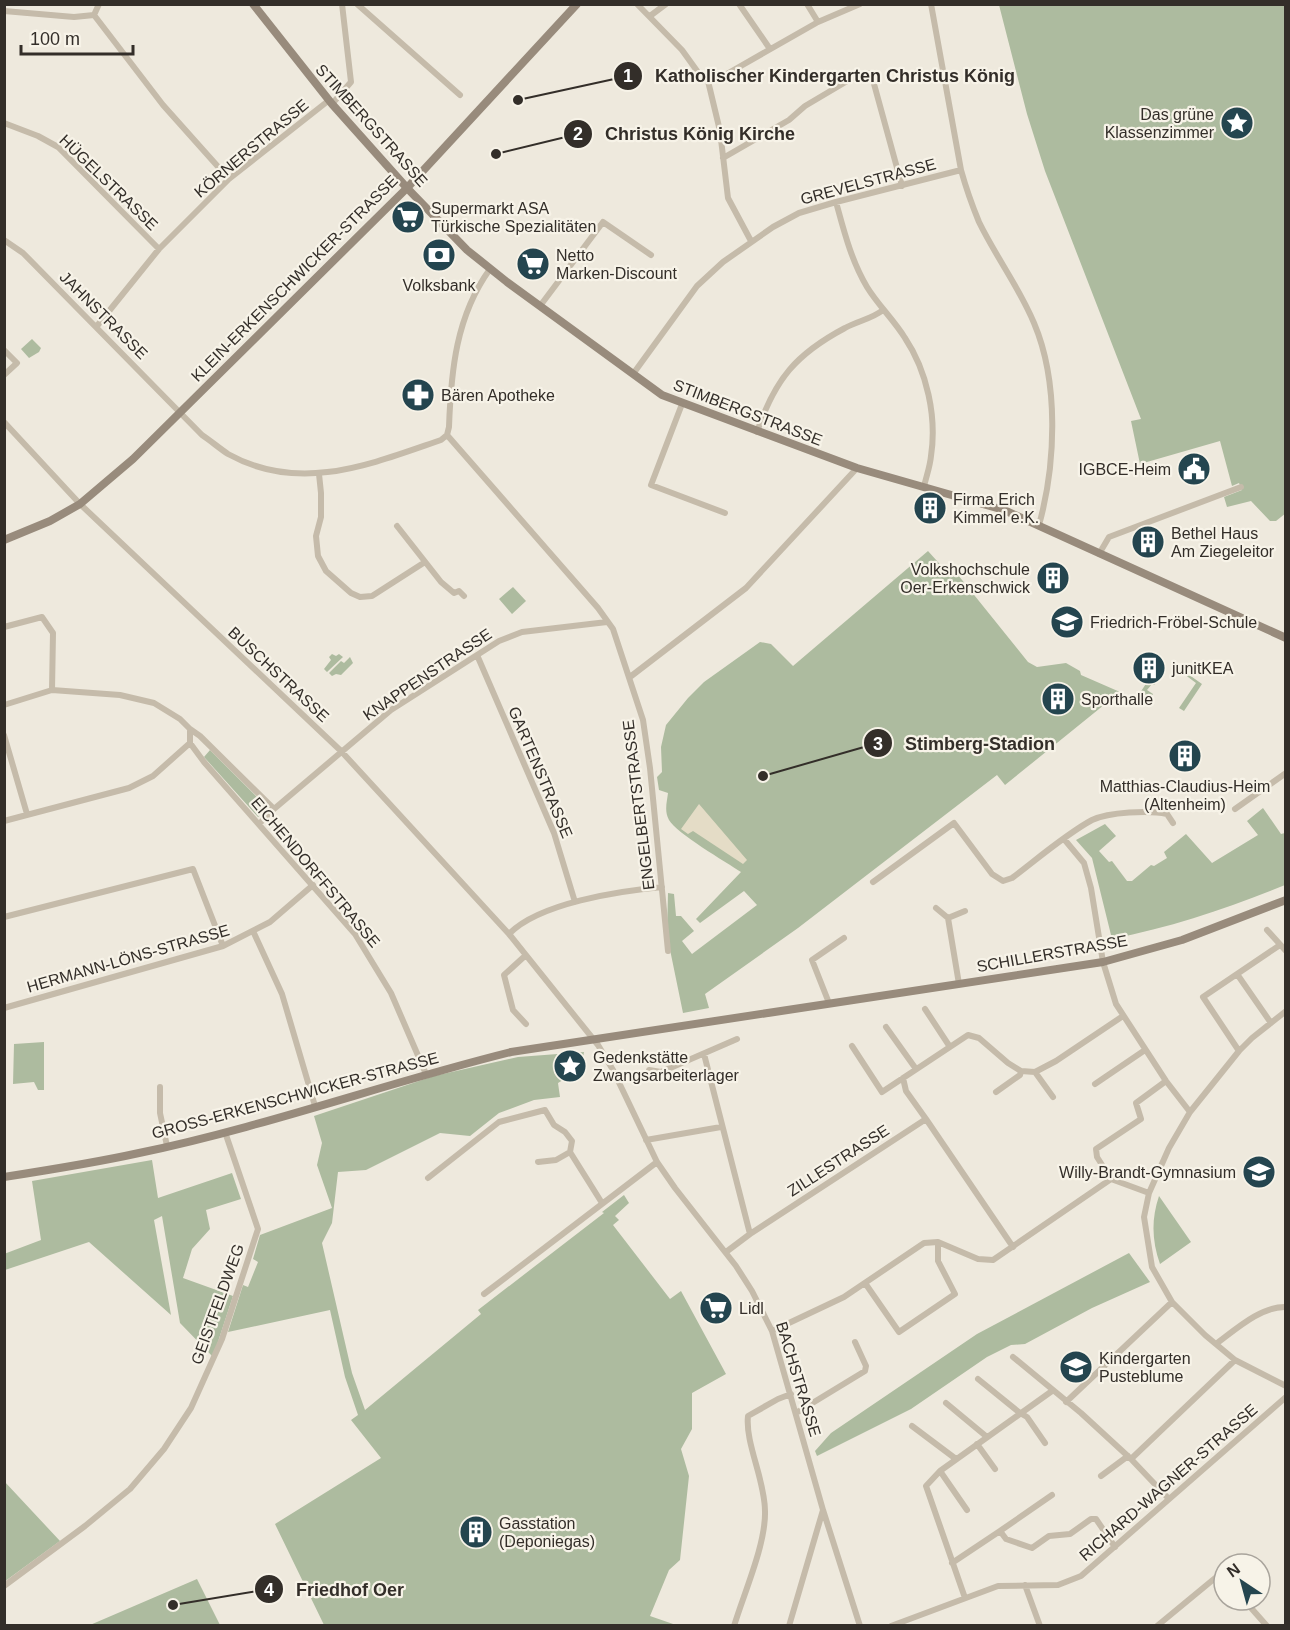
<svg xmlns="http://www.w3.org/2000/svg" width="1290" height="1630" font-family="Helvetica,sans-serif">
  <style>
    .green { fill: #adbb9f }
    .plaza { fill: #e4dcc6 }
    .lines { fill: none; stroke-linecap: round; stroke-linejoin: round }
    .street { stroke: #c5bbaa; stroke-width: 6 }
    .secondary { stroke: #988b7c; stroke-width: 8 }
    .labels { text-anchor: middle; stroke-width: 4.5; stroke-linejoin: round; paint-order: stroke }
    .poi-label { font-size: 16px; fill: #332e29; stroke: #f7f3e8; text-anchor: start }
    .street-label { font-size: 16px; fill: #332e29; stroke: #f7f3e8 }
    .leader { fill: none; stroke: #332e29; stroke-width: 2 }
    .callout-dot { fill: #332e29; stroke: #f7f3e8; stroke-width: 2 }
    .mark-label { font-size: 18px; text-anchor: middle; font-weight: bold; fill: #fff }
    .callout-label { font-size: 18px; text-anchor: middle; font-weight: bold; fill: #332e29; stroke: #f7f3e8; stroke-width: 4.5; stroke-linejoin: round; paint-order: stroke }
  </style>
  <rect width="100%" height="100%" fill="#eee9dd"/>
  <path class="green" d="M999,5H1285L1286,513L1276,521H1270L1251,501L1227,507L1224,497L1242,490L1239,483L1232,486L1220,441L1140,464L1131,421L1141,419L1045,171L1027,114Z
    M32,339L41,348L39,352L29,358L21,349Z
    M928,551L946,571L954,570L1028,662L1037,667L1066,663L1080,671L1081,675L1120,692L1005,785L997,775L798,928L705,994L709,1008L683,1013L667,935L668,893L674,894L676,916H681L694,931L682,941L692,954L757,905L744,891L700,923L696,919L741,872C726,862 676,833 669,820C664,811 667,802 668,793L659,790L657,777L662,772L661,747L666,725L688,698L704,682L760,642L771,644L793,666Z
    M513,587L526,601L512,614L499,599Z
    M332,654L336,656L339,654L343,657L327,672L324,669L331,660L329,657Z
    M350,657L353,663L341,675L336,674L332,676L329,673L341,661L344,663Z
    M1185,672L1202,684L1184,711L1179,708L1196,683L1184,674Z
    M1149,679L1156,683L1154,685L1152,684L1147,690L1153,694L1149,702L1138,696Z
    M210,750L268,808L258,817L204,757Z
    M1263,808L1281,834L1285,833V885C1229,908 1172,927 1112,939L1092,858L1076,840L1105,824L1116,836L1099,851L1109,862L1112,861L1127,881H1132L1151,865L1154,866L1167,858L1164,852L1186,834L1212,863L1258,835L1247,821Z
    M44,1042V1090H38L34,1082L13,1084L14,1044Z
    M584,1052L581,1069L558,1083L560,1097L534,1100L499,1113L470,1136L440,1133L366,1170L338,1172L332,1223L322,1243L352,1373L365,1410L481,1314L478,1310L604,1213L602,1212L624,1195L629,1203L615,1216L619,1220L613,1225L670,1299L681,1291L726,1374L692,1393V1429L681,1449L689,1476L680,1560L669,1570L650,1616L676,1625H324L275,1524L381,1458L351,1420L358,1415L345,1377L330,1310L228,1332L243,1285L248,1287L258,1262L253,1259L260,1235L332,1208L317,1165L322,1143L314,1116L434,1076L518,1057Z
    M152,1160L158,1198L232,1173L241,1199L206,1210L210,1229L192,1249L183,1278L233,1296L213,1357L180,1323L162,1216L154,1220L171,1315L89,1242L5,1270L4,1254L41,1240L32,1181Z
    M1159,1196L1191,1242L1160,1264C1152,1241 1151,1220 1159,1196Z
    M1129,1253L1150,1282L1092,1308L1025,1344L1011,1345L987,1357L911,1409L817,1456L815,1451L831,1433L977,1334Z
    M4,1481L60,1541L4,1582Z
    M197,1579L220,1625H90Z"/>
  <path class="plaza" d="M699,804L747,860L743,864L693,831L688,834L681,829Z"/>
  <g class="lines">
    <path class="street" d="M357,4L460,95
      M637,4L682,50L700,75L708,81L720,131L728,198L751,241
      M739,4L770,49
      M807,4L818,22
      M931,4L961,170C966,188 972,205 979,222C996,257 1019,287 1034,323C1059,382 1056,464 1039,525
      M4,11L74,17L94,15L163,105L229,179
      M94,15L99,4
      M650,16L666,4
      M708,81L718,79L818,22L860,4
      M332,104L351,82L342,4
      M4,123L38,136L58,147L159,249
      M723,158L789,120L805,106L854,77L871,73L902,186
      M836,202C844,231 851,260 867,287C878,305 894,320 905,338C927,371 937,417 931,456C930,467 926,477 924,487
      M4,240L23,253L202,435C211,441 219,448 228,454C300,494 371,464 441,440L447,435L449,427C451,371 456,316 490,269
      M540,306L603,222L651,255
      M97,326L159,249L229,179L328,101
      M4,350L17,363L4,375
      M633,374L697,286L723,262L773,227L799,213L836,202L961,170
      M682,404L651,485L725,513
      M4,422L80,504L341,751L509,934L598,1045L613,1070L657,1162L675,1188L736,1266L752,1291L772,1331L823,1510L860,1626
      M757,432C775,379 796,354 845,328C857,321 872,319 883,310
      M447,435L598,608L613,629L643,720L650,768L668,951
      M319,474L321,493V517L316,536L318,556L326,571L351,593L360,597L372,596L425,562
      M397,526L441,582L454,593L459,591L464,596
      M1099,554L1109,537L1241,487
      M4,627L42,617L53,633L52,690
      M477,655L554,833L575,902
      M630,677L746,588L857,468
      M4,705L52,690L120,695L154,703L180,719L190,729V743L204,762L355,934L391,993L426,1074
      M190,729L200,736L274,809
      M4,735L27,814
      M1235,809L1286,773
      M4,821L129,788L153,776L190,743
      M259,824L274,809L391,710L499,641L522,632L607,622
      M1064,839L1084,863L1091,888L1103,962L1116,1004L1166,1081L1190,1112
      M873,882L954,823L992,874L1003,881L1012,878C1036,860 1066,834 1092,820C1109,812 1149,810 1167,814L1173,823
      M936,908L948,918
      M4,917L193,869L223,946
      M1267,930L1286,951
      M253,931L282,994L315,1106
      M509,934C539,903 619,891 662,887
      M526,955L504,975L513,1010L526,1024
      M1237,974L1271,1023
      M959,984L948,918L965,911
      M829,1003L812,960L844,938
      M4,1008L223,946L270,922L313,885
      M925,1009L950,1047
      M1286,1011L1252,1038L1239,1051L1190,1112L1169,1148L1149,1193L1144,1217L1152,1267L1172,1302L1205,1335L1235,1360L1286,1386
      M886,1027L916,1069
      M852,1046L882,1092L968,1035L979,1038L1008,1063L1021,1071L1035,1072L1056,1061L1123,1016
      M1239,1051L1203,997L1280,945
      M704,1054L750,1234
      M649,1070L661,1072L737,1039
      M1035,1072L1053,1097
      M1095,1084L1145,1050
      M160,1087V1113L167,1146
      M996,1092L1020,1075L1021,1071
      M926,1119L1013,1247
      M646,1140L721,1127
      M538,1162L556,1160L570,1152L602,1203
      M428,1178L499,1122L545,1110L554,1125L565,1132L572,1141L570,1152
      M1111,1179L1097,1157L1096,1149L1141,1119L1136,1103L1166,1081
      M726,1252L750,1234L926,1119L906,1091L903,1078
      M865,1283L899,1332L955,1294L938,1261V1242
      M484,1294L657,1162
      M772,1331L844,1297L924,1243L938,1242L978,1259L993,1260L1111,1179L1149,1193
      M1216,1344C1235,1330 1261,1306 1286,1307
      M1013,1357L1081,1413L1131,1459L1169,1499
      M978,1379L1020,1413L1027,1417L1045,1443
      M1066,1402L1172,1302
      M946,1403L987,1437
      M796,1413L865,1371L866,1366L855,1342
      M912,1426L956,1459
      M977,1444L995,1469
      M1131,1459L1235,1360
      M940,1471L967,1510
      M1101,1476L1128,1456
      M1000,1531L1052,1495
      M952,1563L1000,1531L1006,1539L1032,1548L1049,1536L1070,1534L1091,1519H1096L1115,1547
      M1025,1585L1040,1626
      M4,1586L85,1526L130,1489L164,1449L191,1408L222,1339L258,1229L225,1132
      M965,1598L926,1486L940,1471L1052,1391
      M1244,1600L1267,1626
      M734,1626C744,1593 766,1544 765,1511C765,1480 745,1443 748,1416L778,1399L791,1394
      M789,1626L823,1510
      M891,1626L998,1586L1058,1585L1081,1576L1286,1397
      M1157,1626L1220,1574L1224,1578"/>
    <path class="secondary" d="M253,4L332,104L407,188L467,250L507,282L662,395L857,468L1004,510L1286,638
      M4,540L50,521L80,504L133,459L407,188L577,4
      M4,1177C49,1170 94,1163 139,1153C264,1127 386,1083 511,1052L1103,962L1182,940L1286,900"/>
  </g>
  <defs>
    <symbol id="sight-disc" viewBox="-11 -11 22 22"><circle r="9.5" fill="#24454f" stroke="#f7f3e8"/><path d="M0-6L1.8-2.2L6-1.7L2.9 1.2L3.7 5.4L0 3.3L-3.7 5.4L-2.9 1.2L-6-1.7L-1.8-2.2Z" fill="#fff"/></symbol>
    <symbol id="supermarket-disc" viewBox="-11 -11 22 22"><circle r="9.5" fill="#24454f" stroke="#f7f3e8"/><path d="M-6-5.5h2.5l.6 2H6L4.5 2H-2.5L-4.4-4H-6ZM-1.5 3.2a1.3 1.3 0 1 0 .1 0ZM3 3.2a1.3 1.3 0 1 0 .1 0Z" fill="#fff"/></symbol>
    <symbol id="bank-disc" viewBox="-11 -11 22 22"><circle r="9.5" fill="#24454f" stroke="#f7f3e8"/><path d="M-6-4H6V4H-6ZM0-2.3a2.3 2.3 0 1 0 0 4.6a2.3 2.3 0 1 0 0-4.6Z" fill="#fff"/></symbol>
    <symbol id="pharmacy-disc" viewBox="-11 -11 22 22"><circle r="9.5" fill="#24454f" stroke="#f7f3e8"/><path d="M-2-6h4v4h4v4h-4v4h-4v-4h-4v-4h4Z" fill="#fff"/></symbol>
    <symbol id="civic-disc" viewBox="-11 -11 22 22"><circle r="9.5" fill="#24454f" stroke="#f7f3e8"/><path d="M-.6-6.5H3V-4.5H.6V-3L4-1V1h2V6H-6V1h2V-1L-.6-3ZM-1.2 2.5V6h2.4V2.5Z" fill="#fff"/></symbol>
    <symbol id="building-disc" viewBox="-11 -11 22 22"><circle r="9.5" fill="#24454f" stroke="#f7f3e8"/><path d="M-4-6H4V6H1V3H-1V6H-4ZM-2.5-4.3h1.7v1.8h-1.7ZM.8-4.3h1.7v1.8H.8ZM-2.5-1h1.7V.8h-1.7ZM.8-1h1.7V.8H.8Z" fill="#fff"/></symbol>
    <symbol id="school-disc" viewBox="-11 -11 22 22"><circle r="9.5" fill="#24454f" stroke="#f7f3e8"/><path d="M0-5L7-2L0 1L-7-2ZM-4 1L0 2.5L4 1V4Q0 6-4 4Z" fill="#fff"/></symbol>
  </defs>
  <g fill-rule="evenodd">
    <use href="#sight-disc" x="1218" y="104" width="38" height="38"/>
    <use href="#supermarket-disc" x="389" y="198" width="38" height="38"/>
    <use href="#bank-disc" x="420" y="236" width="38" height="38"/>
    <use href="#supermarket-disc" x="514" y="245" width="38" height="38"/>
    <use href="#pharmacy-disc" x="399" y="376" width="38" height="38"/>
    <use href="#civic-disc" x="1175" y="450" width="38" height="38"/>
    <use href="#building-disc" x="911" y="489" width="38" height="38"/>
    <use href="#building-disc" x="1129" y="523" width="38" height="38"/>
    <use href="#building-disc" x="1034" y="559" width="38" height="38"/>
    <use href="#school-disc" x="1048" y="603" width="38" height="38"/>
    <use href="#building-disc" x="1130" y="649" width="38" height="38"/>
    <use href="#building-disc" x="1039" y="680" width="38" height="38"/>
    <use href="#building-disc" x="1166" y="737" width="38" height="38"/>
    <use href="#sight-disc" x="551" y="1047" width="38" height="38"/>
    <use href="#school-disc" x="1240" y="1153" width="38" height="38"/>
    <use href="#supermarket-disc" x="697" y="1289" width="38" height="38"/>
    <use href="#school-disc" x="1057" y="1348" width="38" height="38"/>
    <use href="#building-disc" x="457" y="1513" width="38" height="38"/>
  </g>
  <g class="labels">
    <g class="poi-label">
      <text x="1214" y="120" text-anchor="end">Das grüne<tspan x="1214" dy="18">Klassenzimmer</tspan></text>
      <text x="431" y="214">Supermarkt ASA<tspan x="431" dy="18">Türkische Spezialitäten</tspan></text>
      <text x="556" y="261">Netto<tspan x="556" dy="18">Marken-Discount</tspan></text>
      <text x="439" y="291" text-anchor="middle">Volksbank</text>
      <text x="441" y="401">Bären Apotheke</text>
      <text x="1171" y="475" text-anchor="end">IGBCE-Heim</text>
      <text x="953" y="505">Firma Erich<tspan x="953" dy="18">Kimmel e.K.</tspan></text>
      <text x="1171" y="539">Bethel Haus<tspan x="1171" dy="18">Am Ziegeleitor</tspan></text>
      <text x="1030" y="575" text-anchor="end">Volkshochschule<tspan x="1030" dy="18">Oer-Erkenschwick</tspan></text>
      <text x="1090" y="628">Friedrich-Fröbel-Schule</text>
      <text x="1172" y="674">junitKEA</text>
      <text x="1081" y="705">Sporthalle</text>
      <text x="1185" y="792" text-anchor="middle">Matthias-Claudius-Heim<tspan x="1185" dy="18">(Altenheim)</tspan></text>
      <text x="593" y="1063">Gedenkstätte<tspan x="593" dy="18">Zwangsarbeiterlager</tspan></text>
      <text x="1236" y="1178" text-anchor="end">Willy-Brandt-Gymnasium</text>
      <text x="739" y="1314">Lidl</text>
      <text x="1099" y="1364">Kindergarten<tspan x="1099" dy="18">Pusteblume</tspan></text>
      <text x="499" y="1529">Gasstation<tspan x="499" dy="18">(Deponiegas)</tspan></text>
    </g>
    <g class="street-label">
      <text transform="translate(372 125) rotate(48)" y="6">STIMBERGSTRASSE</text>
      <text transform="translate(251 148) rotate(-40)" y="6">KÖRNERSTRASSE</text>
      <text transform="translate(868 181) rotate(-15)" y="6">GREVELSTRASSE</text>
      <text transform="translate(109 182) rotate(44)" y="6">HÜGELSTRASSE</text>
      <text transform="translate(294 278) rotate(-45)" y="6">KLEIN-ERKENSCHWICKER-STRASSE</text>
      <text transform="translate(104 315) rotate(45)" y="6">JAHNSTRASSE</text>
      <text transform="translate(748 412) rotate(21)" y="6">STIMBERGSTRASSE</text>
      <text transform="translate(279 674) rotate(43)" y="6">BUSCHSTRASSE</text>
      <text transform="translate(427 674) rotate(-34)" y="6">KNAPPENSTRASSE</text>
      <text transform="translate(541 772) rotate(67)" y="6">GARTENSTRASSE</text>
      <text transform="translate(638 805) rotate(-97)" y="6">ENGELBERTSTRASSE</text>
      <text transform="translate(316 872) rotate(50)" y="6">EICHENDORFFSTRASSE</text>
      <text transform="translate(1052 953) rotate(-10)" y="6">SCHILLERSTRASSE</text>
      <text transform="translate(128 958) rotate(-16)" y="6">HERMANN-LÖNS-STRASSE</text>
      <text transform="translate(295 1095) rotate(-15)" y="6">GROSS-ERKENSCHWICKER-STRASSE</text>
      <text transform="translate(838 1160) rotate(-33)" y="6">ZILLESTRASSE</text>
      <text transform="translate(217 1304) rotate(-70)" y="6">GEISTFELDWEG</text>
      <text transform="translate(799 1379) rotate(73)" y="6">BACHSTRASSE</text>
      <text transform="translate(1168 1482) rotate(-41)" y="6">RICHARD-WAGNER-STRASSE</text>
    </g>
  </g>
  <path class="leader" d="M518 100L628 76M496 154L578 134M763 776L878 743M173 1605L269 1589"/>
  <g class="callout-dot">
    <circle cx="518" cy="100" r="6"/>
    <circle cx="496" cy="154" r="6"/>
    <circle cx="763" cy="776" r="6"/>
    <circle cx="173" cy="1605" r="6"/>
    <circle cx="628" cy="76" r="15"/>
    <circle cx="578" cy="134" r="15"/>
    <circle cx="878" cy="743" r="15"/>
    <circle cx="269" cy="1589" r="15"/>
  </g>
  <g class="mark-label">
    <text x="628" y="82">1</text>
    <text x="578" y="140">2</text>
    <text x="878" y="750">3</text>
    <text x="269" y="1596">4</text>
  </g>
  <g class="callout-label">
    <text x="835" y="82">Katholischer Kindergarten Christus König</text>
    <text x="700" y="140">Christus König Kirche</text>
    <text x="980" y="750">Stimberg-Stadion</text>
    <text x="350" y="1596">Friedhof Oer</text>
  </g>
  <rect width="1290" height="1630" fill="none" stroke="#332e29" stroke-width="12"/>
  <g transform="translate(1242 1582) rotate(324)"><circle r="28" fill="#f7f3e8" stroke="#a9a49c" stroke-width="1.5"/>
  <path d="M0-4.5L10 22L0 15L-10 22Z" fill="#24454f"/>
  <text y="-9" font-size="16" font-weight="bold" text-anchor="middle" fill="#332e29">N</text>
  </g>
  <path d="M21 45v9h112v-9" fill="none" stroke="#332e29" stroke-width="3"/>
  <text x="30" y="45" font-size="18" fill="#332e29" stroke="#f7f3e8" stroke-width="4.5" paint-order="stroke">100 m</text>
</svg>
